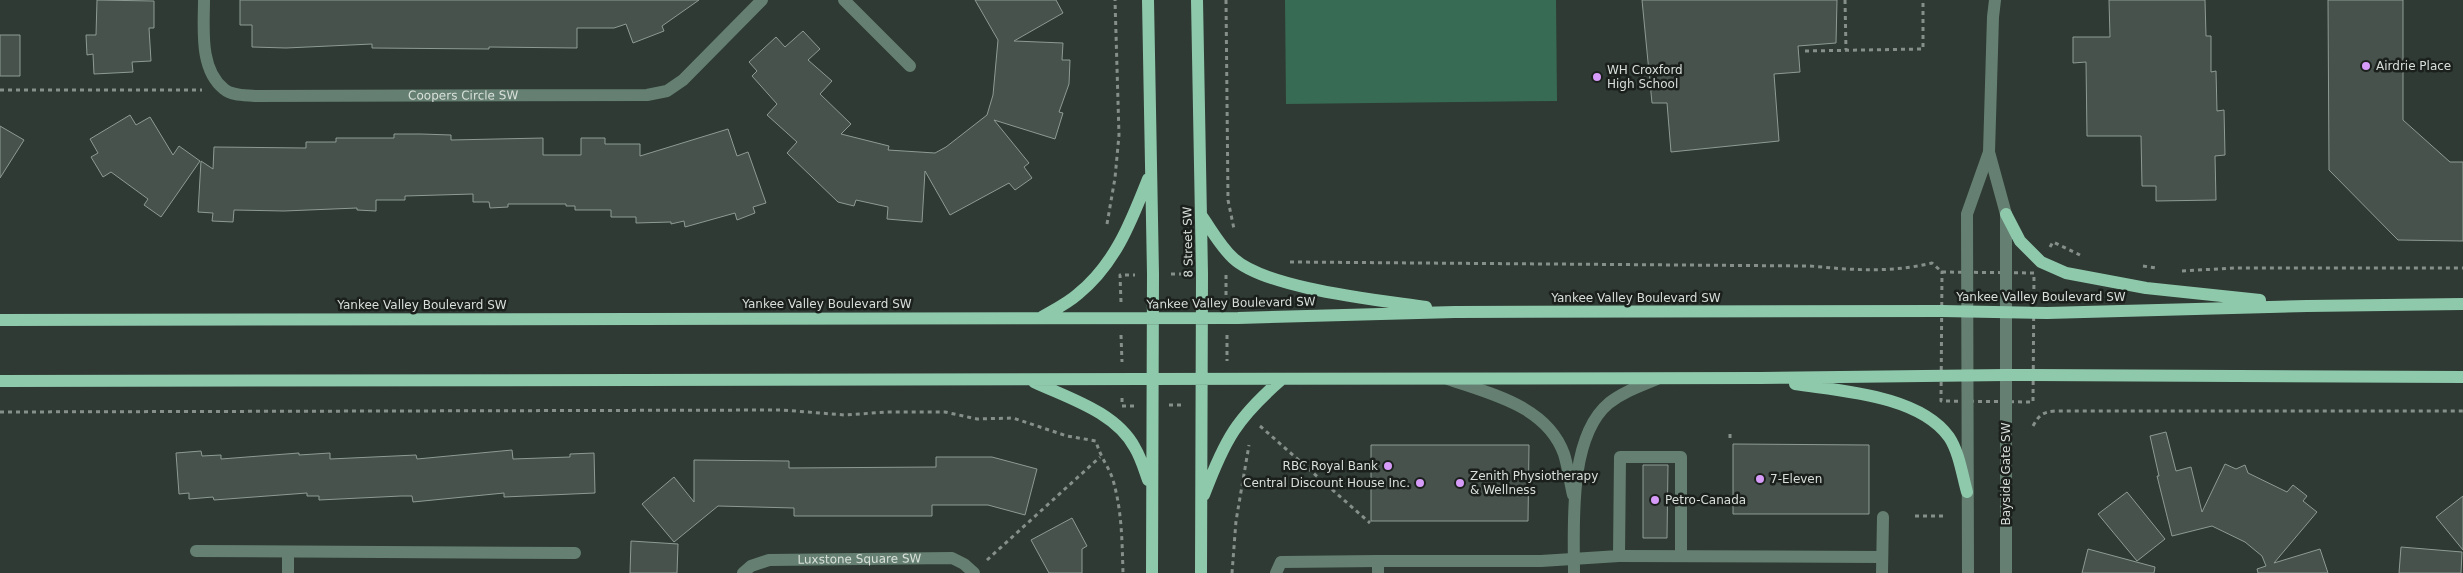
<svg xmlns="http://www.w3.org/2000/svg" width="2463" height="573" font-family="'DejaVu Sans',sans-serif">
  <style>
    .green { fill: #376b53 }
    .building { fill: #47524c; stroke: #8e9a94 }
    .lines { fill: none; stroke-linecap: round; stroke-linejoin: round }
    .path { stroke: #868f8a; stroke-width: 3; stroke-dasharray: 4 4; stroke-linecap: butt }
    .minor { stroke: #658072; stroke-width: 12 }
    .major { stroke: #8fc9ac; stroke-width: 12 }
    .poi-dot { fill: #d79bf9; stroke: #1b201d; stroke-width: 2 }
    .labels { text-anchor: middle; stroke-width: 5; stroke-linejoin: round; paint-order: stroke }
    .poi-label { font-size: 12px; fill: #d8dfdb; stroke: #1b201d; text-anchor: start }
    .street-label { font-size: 12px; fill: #d8dfdb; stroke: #1b201d }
  </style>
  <rect width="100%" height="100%" fill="#2f3a34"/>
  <path class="green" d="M1285,0H1556L1557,101L1286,104Z"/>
  <path class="building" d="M97,0L154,1V28H149L151,61L132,62L133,72L94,74L93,54L87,55L86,35H96Z
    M240,0H699L662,26L664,31L633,43L626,24L614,28H577V48L489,47V49L372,48V44L286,48L252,47V25H240Z
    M975,0H1056L1063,13L1014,41L1063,43L1062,60H1070L1069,84L1059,112L1063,113L1055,139L994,120L1029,163L1024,167L1032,178L1015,190L1009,183L950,215L925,171L922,222L887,219L888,207L856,200L854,206L838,202L787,153L797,142L767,115L777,104L752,76L757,71L749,62L776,37L785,47L803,31L820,49L808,60L832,81L820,94L851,124L841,134L889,146L888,150L935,153L946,147L987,115L993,95L998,40Z
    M1642,0H1837L1836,43L1798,46L1800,72L1774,74L1779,141L1671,152L1667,103H1652Z
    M2109,0H2205L2206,36H2211V72L2216,71L2217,111L2224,110L2225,155L2215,156L2216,200L2156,201V186H2142L2141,136H2087L2086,62L2073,63V37H2110Z
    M2328,0H2403V120L2450,162H2463V241L2398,240L2329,170Z
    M0,35H20V76H0Z
    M130,115L136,125L150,117L173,155L179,146L200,161L161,217L144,205L148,199L111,172L103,177L91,157L98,153L90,139Z
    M0,126L24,140L0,178Z
    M728,129L737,156L748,152L766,203L753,207L755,213L737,220L735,213L685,227L684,221L671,224V222L636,223V217H611V210H575V206H566V204H508V207L490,208L489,202H473V194L405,196V200H376V211L357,210V208L284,211L234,210L233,222L212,221L213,213L198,212L201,161L213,169L214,147L306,148V142H336V138H394V134H421L451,135V140L543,138V155H581V138H605V144H640V156Z
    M2166,432L2176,471L2191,467L2202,512L2225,464L2236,469L2245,465L2248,473L2287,492L2293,485L2307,496L2303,501L2317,512L2274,563L2320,549L2328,573H2258L2257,569L2266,566L2262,556L2245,542L2212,526L2172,536L2157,476H2159L2150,436Z
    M1733,444L1869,445V514H1733Z
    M1371,445H1529L1528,521H1371Z
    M512,450L513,459L570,457V454L594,453L595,493L504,497V493L413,502L412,496H401L319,500V496H307V493L214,500L213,497L189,499V493L179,494L176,453L201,451L202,456L221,455V459L299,453V455L330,453V459L416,455L417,459Z
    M936,457H992L1037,469L1025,515L988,505H932V516H794V508L718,506L674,542L642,504L674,477L694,502V460L789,461V468L936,467Z
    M1643,465H1668L1667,538H1643Z
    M2127,492L2165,539L2137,561L2098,514Z
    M2463,496V550L2436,517Z
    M1072,518L1087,546L1082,549V573H1049L1031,540Z
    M631,541L678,544L677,573H630Z
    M2401,547L2462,552L2461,573H2399Z
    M2088,549L2155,567L2154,573H2082Z"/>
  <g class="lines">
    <path class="path" d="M1226,0L1228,200L1234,229
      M1845,0L1846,50
      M1805,51L1923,49V0
      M0,90H202
      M1107,224L1115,178L1119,135L1115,0
      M2050,247L2053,242L2080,255
      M1290,262L1810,266C1853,270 1890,273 1932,263L1942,272
      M2143,266L2156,268
      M2182,271L2234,268H2463
      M1942,272L2034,273L2033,402L1941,401Z
      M1171,274H1185
      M1226,275V301
      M1121,302L1120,275H1135
      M1121,335L1122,362
      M1227,335V361
      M1122,398V406H1136
      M1169,405H1183
      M0,412L782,410L845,415L887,412H945L977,419L1013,418L1067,436L1096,441C1100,457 1109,467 1113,480C1122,511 1122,541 1123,573
      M1260,426L1370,523
      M2033,426C2039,415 2043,412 2055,411H2463
      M1730,434V442
      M1915,516H1943
      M987,560L1100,457
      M1232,573L1236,521L1249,445"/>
    <g class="minor">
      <path id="s1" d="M204,0C204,28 199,69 224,89C232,96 245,95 255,96L647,95L667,91L683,80L762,0"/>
      <path d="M844,0L910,66"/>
      <path d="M1995,0L1993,17L1989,152L2006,214V573"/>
      <path d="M1448,379C1491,394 1547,406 1564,454C1568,467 1570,482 1573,495"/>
      <path d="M196,551L575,553"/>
      <path d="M1619,556L1882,557"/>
      <path d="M288,573V552"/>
      <path id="s2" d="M743,573L751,566L769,560L952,558L964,564L974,573"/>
      <path d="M1276,573L1281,562L1378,561"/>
      <path d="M1378,573V561H1541L1619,556L1620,457H1681V556"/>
      <path d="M1574,573C1574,525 1568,437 1609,403C1623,392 1640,386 1657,379"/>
      <path d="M1882,573L1883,517"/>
      <path d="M1968,573L1967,214L1989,152"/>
    </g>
    <path class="major" d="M1148,0L1153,274L1152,573
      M1197,0L1202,274L1201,573
      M2006,214L2020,241L2041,262L2066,273L2146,288L2260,300
      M1201,215C1211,229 1220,246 1233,258C1266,289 1380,300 1426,307
      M1042,317C1054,310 1068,303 1078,294C1115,264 1131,222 1148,179
      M0,320L1238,318L1455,312L1942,311L2047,313L2307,306L2463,304
      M0,381L1760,378L2006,375L2463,377
      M1034,382C1068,398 1116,412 1135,448C1141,458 1144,469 1148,480
      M1795,384C1840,391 1919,395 1949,437C1959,452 1962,474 1967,492
      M1204,495C1225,439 1237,418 1282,379"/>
  </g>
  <g class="poi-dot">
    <circle cx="2366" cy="66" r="5"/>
    <circle cx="1597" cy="77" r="5"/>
    <circle cx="1388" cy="466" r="5"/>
    <circle cx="1760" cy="479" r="5"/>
    <circle cx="1420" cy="483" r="5"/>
    <circle cx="1460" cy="483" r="5"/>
    <circle cx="1655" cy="500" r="5"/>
  </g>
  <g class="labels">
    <g class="poi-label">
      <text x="2376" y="70">Airdrie Place</text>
      <text x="1607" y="74">WH Croxford<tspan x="1607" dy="14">High School</tspan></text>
      <text x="1378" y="470" text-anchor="end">RBC Royal Bank</text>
      <text x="1470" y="480">Zenith Physiotherapy<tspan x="1470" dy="14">&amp; Wellness</tspan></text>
      <text x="1770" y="483">7-Eleven</text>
      <text x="1410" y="487" text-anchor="end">Central Discount House Inc.</text>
      <text x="1665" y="504">Petro-Canada</text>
    </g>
    <g class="street-label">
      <text dy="4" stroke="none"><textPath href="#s1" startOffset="335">Coopers Circle SW</textPath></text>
      <text transform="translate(1188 242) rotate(-91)" y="4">8 Street SW</text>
      <text x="2041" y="301">Yankee Valley Boulevard SW</text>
      <text x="1636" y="302">Yankee Valley Boulevard SW</text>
      <text transform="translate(1231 303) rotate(-1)" y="4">Yankee Valley Boulevard SW</text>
      <text x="827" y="308">Yankee Valley Boulevard SW</text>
      <text x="422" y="309">Yankee Valley Boulevard SW</text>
      <text transform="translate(2006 474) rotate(-90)" y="4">Bayside Gate SW</text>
      <text dy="4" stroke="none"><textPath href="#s2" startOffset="120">Luxstone Square SW</textPath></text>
    </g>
  </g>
</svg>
